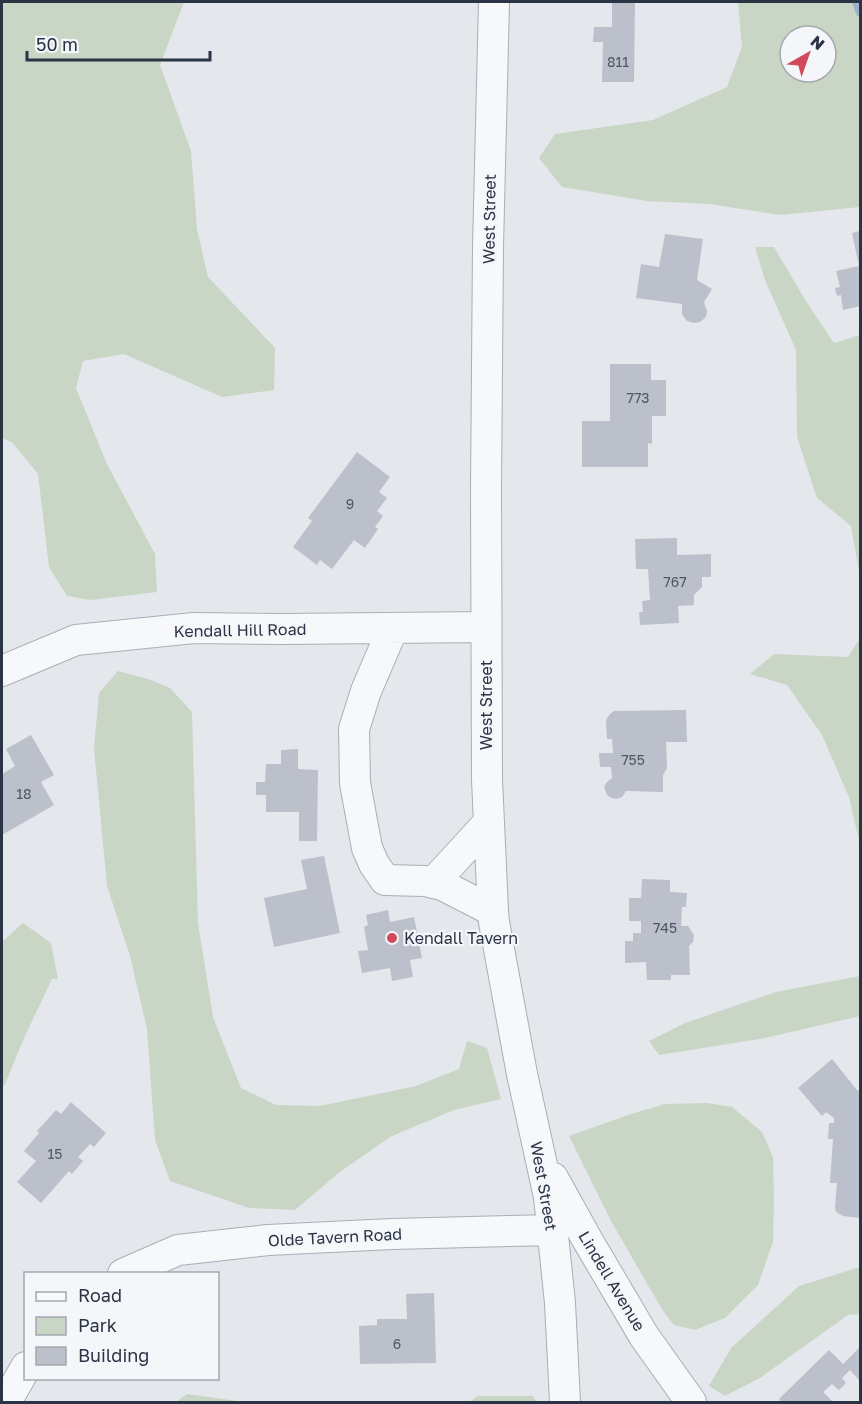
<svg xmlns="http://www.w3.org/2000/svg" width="862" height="1404" font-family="'Golos Text',sans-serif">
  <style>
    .green { fill: #c9d6c5; fill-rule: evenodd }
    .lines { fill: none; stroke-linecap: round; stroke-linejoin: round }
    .stream { stroke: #9fb4cc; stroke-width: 8 }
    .building { fill: #bbc0ca }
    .minor-casing { stroke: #a9aeb7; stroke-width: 32 }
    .minor { stroke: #f7f8fa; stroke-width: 30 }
    .poi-dot { fill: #d1495b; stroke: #f4f6f9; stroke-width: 2 }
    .labels { text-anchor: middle; stroke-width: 4.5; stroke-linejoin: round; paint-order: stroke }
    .number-label { font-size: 14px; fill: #4f5766 }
    .street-label { font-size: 16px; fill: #2b3445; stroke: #f4f6f9 }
    .poi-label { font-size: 16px; fill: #2b3445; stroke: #f4f6f9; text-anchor: start }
  </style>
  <rect width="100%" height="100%" fill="#e4e7ec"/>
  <path class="green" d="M2,2H184L160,65L191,151L197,229L208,277L275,348L274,390L222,397L124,354L83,361L76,388L107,464L155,554L157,592L90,600L67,596L49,567L38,474L13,443L2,438Z
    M738,2H860V207L780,215L709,204L647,201L562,187L539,158L555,134L653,120L727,87L742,47ZM790,36H826V72H790Z
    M755,247H774L807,303L834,343L860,335V577L851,526L817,498L797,437L796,350L765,280Z
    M860,638V845L849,797L822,735L787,685L750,674L774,654L848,657Z
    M118,671L148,679L170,688L192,712L198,923L213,1017L241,1088L276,1105L320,1106L416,1086L459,1069L467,1041L487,1048L501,1099L454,1110L392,1136L341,1171L295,1210L249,1208L170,1181L155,1140L147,1029L130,956L107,886L94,748L99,693Z
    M23,923L51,943L58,979H52L24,1038L5,1084L2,1087V942Z
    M860,976V1016L765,1038L659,1055L649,1041L685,1023L776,992Z
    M707,1103L732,1107L762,1132L773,1157L774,1197L773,1242L758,1285L725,1318L695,1330L674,1325L663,1311L611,1221L569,1136L628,1115L665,1104Z
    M860,1267V1314L848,1315L760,1378L725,1396L709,1386L731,1348L799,1286Z
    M187,1394L244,1402H176Z
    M478,1396H533L536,1402H469Z"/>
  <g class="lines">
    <path class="stream" d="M856,2L860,13"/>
  </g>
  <path class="building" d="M612,2H635L634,82H602L603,42H593L594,27H612Z
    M860,231V306L843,310L841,295L837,296L835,288L840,287L836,271L859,266L852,233Z
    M665,234L703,239L697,280L712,289L704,302L707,311L706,317L700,322L694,323L687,321L682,314V304L636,298L641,264L659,267Z
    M610,364H651V380H666V416H652V444L648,443V467H582V421H610Z
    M357,452L390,477L379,492L387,498L377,511L383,516L375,527L378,529L365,548L354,540L332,569L320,560L317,565L293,547L312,521L308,518Z
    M677,538V555L711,554V577H702V587L694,595V605L678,606L679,623L640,625L639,612H643L642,601L650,600L648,569H636L635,539Z
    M686,710L687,742H666L667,768L663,775V792L626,791L622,797L616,799L611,798L607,795L604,787L607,782L612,778L611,767H600L599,753H613L612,739H607L606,720L610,714L614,711Z
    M31,735L54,775L41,782L54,805L2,835V774L15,766L6,749Z
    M298,749V769L318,770L317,841H299V812H266V795H256V782H265L266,764H281V750Z
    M324,856L340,933L274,947L264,898L307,889L301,860Z
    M642,879L670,880V892L687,893L686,907H682L681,926H688L694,935L693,942L689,946L690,975H671V980H647L646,962L625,963V941H633V933H641V921H629V898H641Z
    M388,910L390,922L414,917L422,958L410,960L413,977L392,981L390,968L362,973L358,951L368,950L364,927L368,925L366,915Z
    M832,1059L857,1090L860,1091V1218L843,1216L836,1212L835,1207L837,1183H830L833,1139H828L829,1123H834V1118L826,1112L822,1116L798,1088Z
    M71,1102L106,1133L94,1147L90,1144L78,1157L83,1161L72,1174L69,1171L41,1203L17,1182L36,1161L24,1151L39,1133L37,1131L56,1110L61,1114Z
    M434,1293L436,1363L360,1364L359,1326L377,1325V1319H407L406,1294Z
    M860,1347V1381L850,1370L842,1378L846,1383L839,1390L832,1384L823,1392L833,1402H782L779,1399L829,1350L843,1364Z"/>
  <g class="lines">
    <defs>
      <path id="minor" d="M494,2L488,247L486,490L487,779L493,911L494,922L522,1074L549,1197L560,1303L565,1402
        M393,628L366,691L354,729L355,783L367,848L374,864L385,880L425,881L442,885L493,911
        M2,671L76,640L194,628L283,629L486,627
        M433,883L489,822
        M553,1178L588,1241L644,1336L691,1402
        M123,1274L178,1250L268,1240L392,1234L553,1230
        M6,1402L26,1367"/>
    </defs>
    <use href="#minor" class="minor-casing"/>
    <use href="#minor" class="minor"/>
  </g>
  <circle class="poi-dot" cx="392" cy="938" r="6"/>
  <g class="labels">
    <g class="number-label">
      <text x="618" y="67">811</text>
      <text x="638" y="403">773</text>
      <text x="350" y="509">9</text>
      <text x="675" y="587">767</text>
      <text x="633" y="765">755</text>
      <text x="24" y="799">18</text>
      <text x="665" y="933">745</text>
      <text x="55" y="1159">15</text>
      <text x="397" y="1349">6</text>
    </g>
    <g class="street-label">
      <text transform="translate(489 219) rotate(-89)" y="6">West Street</text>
      <text transform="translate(240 630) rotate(-1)" y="6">Kendall Hill Road</text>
      <text transform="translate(486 705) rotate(-90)" y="6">West Street</text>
      <text transform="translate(544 1186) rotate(80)" y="6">West Street</text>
      <text transform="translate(335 1237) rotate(-3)" y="6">Olde Tavern Road</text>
      <text transform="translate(612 1281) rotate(59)" y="6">Lindell Avenue</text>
    </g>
    <g class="poi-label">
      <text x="404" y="944">Kendall Tavern</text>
    </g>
  </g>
  <rect width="862" height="1404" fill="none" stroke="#2b3445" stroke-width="6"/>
  <rect x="24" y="1272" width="195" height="108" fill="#f4f6f9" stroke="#a4a8b1" stroke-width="1.5"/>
  <rect x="36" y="1292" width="30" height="9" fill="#f7f8fa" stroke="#a4a8b1" stroke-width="1.5"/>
  <text x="78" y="1302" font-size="18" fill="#2b3445">Road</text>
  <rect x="36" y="1317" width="30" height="18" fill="#c9d6c5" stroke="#a4a8b1" stroke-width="1.5"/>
  <text x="78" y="1332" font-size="18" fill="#2b3445">Park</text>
  <rect x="36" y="1347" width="30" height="18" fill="#bbc0ca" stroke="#a4a8b1" stroke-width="1.5"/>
  <text x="78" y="1362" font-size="18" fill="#2b3445">Building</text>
  <g transform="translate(808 54) rotate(40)"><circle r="28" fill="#f4f6f9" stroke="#a4a8b1" stroke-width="1.5"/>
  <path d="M0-4.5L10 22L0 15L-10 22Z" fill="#d1495b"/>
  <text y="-9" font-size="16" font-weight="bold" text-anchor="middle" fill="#2b3445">N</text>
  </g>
  <path d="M27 51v9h183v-9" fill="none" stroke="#2b3445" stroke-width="3"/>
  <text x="36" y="51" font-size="18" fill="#2b3445" stroke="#f4f6f9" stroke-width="4.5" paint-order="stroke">50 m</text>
</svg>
